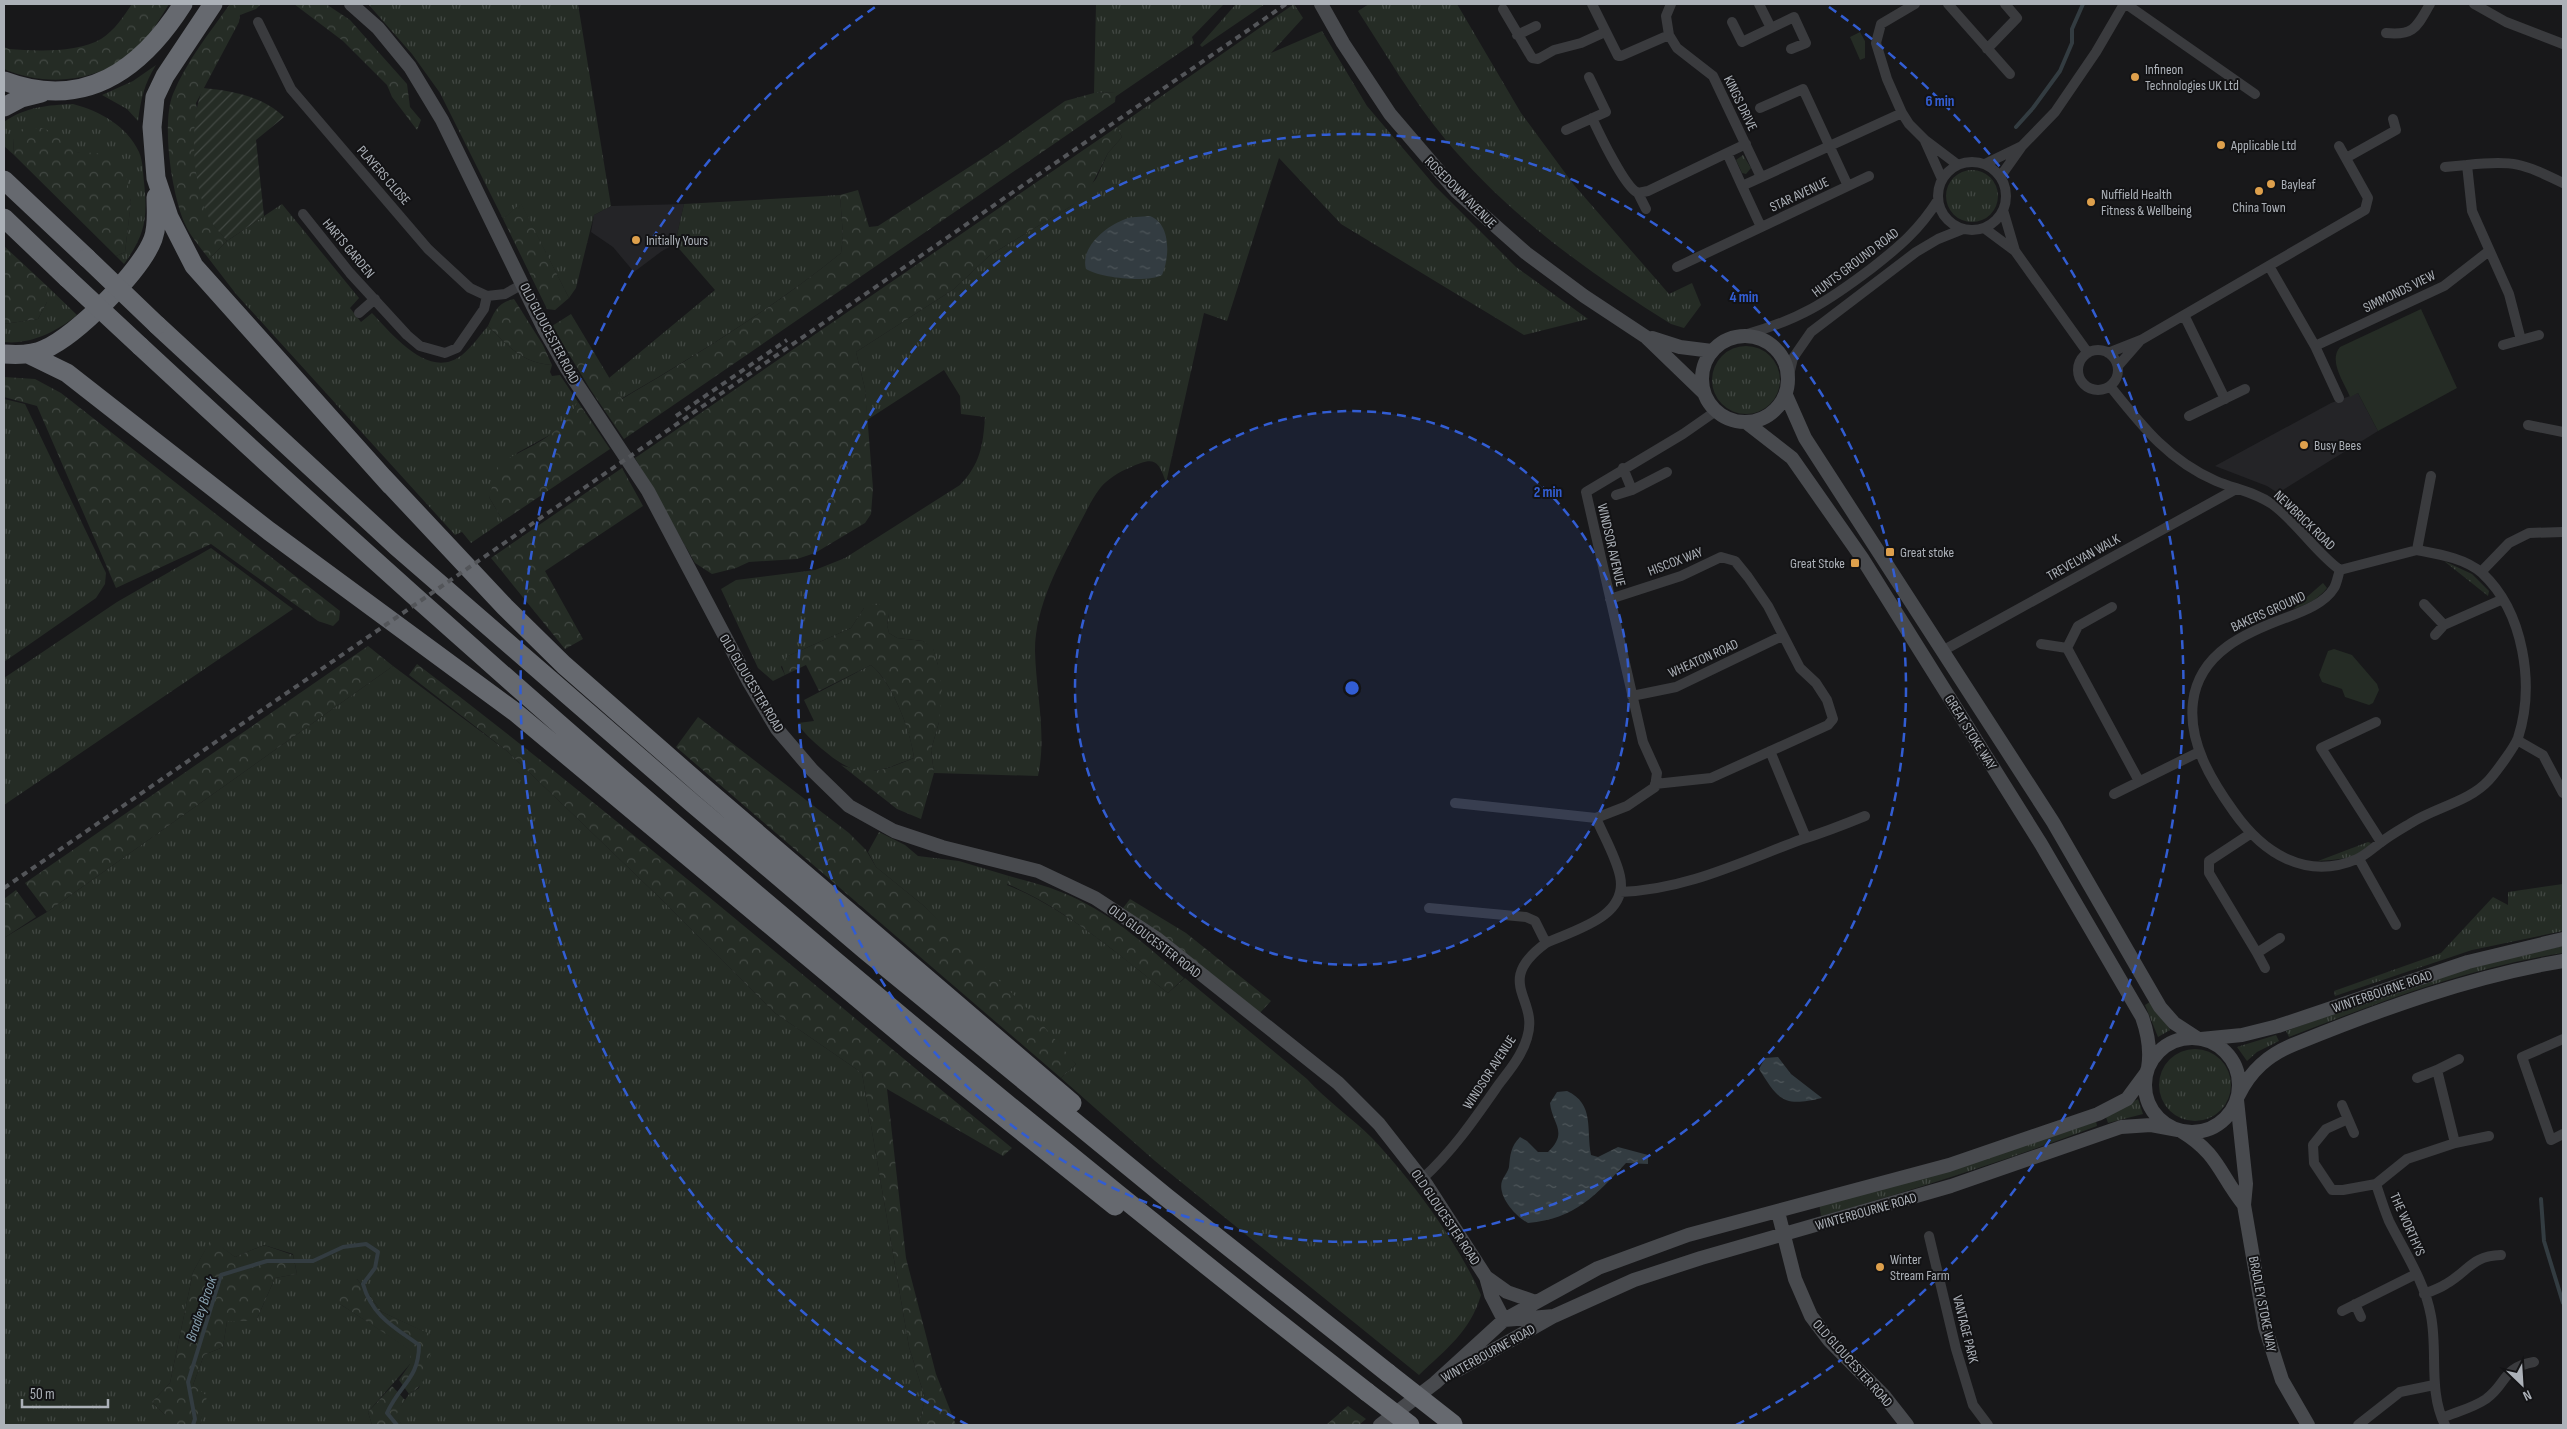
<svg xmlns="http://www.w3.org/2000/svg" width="2567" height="1429" font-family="'Sofia Sans Condensed',sans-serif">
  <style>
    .built { fill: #242427 }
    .grass { fill: url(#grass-tufts) }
    .forest { fill: url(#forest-crowns) }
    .park { fill: #252c25 }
    .garden { fill: url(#garden-furrows) }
    .water { fill: url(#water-ripples) }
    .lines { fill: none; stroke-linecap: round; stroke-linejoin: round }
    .stream { stroke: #333c41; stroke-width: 4 }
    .street { stroke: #3a3b3e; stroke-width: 10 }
    .secondary { stroke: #484a4e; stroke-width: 14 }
    .highway { stroke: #66696f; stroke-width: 19 }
    .rail { stroke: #535559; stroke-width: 4; stroke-dasharray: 6 5; stroke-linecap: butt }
    .highway-bridge { stroke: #66696f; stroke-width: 19 }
    .ring { fill: none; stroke: #325dd3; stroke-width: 2.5; stroke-dasharray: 9 6 }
    .poi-dot { fill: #dea04c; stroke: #131315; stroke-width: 2 }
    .labels { text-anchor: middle; stroke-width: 4; stroke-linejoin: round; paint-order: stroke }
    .poi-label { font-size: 14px; fill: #acb1b8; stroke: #131315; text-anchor: start }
    .street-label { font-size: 14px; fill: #acb1b8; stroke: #131315 }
    .water-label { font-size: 15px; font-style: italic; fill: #87a0af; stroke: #131315 }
    .centre { fill: #325dd3; stroke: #131315; stroke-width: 2.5 }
    .ring-label { font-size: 15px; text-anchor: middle; font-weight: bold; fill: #325dd3; stroke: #131315; stroke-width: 4; stroke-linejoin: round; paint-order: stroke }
  </style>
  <defs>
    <pattern id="grass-tufts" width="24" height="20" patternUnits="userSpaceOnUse" patternTransform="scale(1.25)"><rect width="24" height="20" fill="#252c25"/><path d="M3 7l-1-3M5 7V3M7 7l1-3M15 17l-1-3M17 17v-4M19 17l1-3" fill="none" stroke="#424843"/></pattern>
    <pattern id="forest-crowns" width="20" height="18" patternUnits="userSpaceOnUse" patternTransform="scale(1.25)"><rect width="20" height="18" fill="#252c25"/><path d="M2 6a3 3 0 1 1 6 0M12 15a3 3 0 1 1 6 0" fill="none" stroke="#424843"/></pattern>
    <pattern id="garden-furrows" width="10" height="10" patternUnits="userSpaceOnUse" patternTransform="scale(1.25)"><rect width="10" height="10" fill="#252c25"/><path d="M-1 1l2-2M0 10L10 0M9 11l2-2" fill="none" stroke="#424843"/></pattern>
    <pattern id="water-ripples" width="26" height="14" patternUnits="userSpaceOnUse" patternTransform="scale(1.25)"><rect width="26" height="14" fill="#333c41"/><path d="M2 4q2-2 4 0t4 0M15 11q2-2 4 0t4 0" fill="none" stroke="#4e565a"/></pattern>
  </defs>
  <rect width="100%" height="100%" fill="#18181a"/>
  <path class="built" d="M684,204L675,244L662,251L634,272L613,247L591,232L594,215L611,206Z
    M2358,393L2378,431L2278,493L2267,486L2215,466L2331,403Z"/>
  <path class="grass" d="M368,4H578L611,206L594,215L576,288L569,298L521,204L503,219L440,93L412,54Z
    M1096,4H1224L1192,37L1194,43L1115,97V92L1094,93Z
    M1236,4H1265L1202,47L1200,45Z
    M1294,4L1303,18L1271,53L1322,31L1367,106L1435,186L1516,267L1588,319L1524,335L1341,224L1279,158L1227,321L1204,313L1166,483C1158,458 1153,457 1129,468C1120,471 1107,480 1101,487C1092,498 1086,512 1080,523C1060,562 1035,606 1035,651C1036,693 1047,734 1038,776L934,773L931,750L939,722L938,665L933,649L923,641L897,638L889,633L887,625L889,614L864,608L851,628L788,656L781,667L785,675L773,681L758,668L721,589L736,580L815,570L845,558L960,485C980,464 983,446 985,417L961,414L960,396L944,370L867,420L865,389L856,352L954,289L990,255L1073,205L1096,179L1108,153L1122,137L1117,127Z
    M1369,4H1457L1521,113L1574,185L1669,294L1692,283L1701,305L1684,328L1671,324C1589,273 1507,214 1445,139C1412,99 1386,54 1358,11Z
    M156,65C144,84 141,99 138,121L127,109L102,95L133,81Z
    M73,104C100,111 127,126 139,152C143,161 143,173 144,182C148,219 145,235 124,264L116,256L125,252L131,201L112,155H90L13,138L14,155L4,146V122C25,107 48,105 73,104Z
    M1743,155L1751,168L1746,174L1742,173L1736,160Z
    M1946 196a26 26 0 1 1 52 0a26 26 0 1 1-52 0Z
    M840,195L843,236L841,253C773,308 697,355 621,399L609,378L715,290L675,244L684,204Z
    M282,204L359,298L350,308L361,322L372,313C392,334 429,381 462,355C472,347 480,335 488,326C507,345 523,364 552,365L550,372L552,376L560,375L578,402L568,419L557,431L517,453L489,497L503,521L471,543L462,532L455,535L236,294L209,259L227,241Z
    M47,286L77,315C58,331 30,345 4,342V324L38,319L47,302Z
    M1712 380a34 34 0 1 1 68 0a34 34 0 1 1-68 0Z
    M4,399L25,404L106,573L105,584L96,598L4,662Z
    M211,548L293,609L4,805V678L117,602Z
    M2444,561L2472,574L2489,591L2488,596Z
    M2323,583L2327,588C2318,599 2307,605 2293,609Z
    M871,665C892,682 911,731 914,758C871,774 860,781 822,749C814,742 802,732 798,723L814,721L804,700Z
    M393,666L507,751L660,898L775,1013L862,1073L909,1347L925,1398L920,1421L922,1425H402L395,1415L409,1394L419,1388L431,1335L382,1312L357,1279L340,1304L411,1350L410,1364L368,1412L372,1425H198L201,1423L193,1385L204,1355L223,1347L227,1321H256L275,1278L297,1274L293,1254L264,1245L235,1257L211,1240L193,1272L170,1383L152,1402L165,1415V1425H4V938L47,912Z
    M879,832L905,845L918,856L959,861L1009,876L1007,885C1067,909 1117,954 1168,993L1185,978L1307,1079C1327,1101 1351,1117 1372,1138C1411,1179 1459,1244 1481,1295C1470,1332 1446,1349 1419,1375L1155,1161L1061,1078L1076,1064L924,906L876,867L868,852Z
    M2368,842L2371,843C2362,859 2334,860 2318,861Z
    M2563,884V931L2472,950L2335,996L2334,991L2441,953L2493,897L2508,905V892Z
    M2563,946V953C2470,967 2377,1003 2289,1037L2286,1031L2397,991L2493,961Z
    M2150,1002L2169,1028L2170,1030L2158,1037L2145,1005Z
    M2276,1035L2279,1041L2257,1052L2247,1061L2237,1047Z
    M2159 1085a36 36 0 1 1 72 0a36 36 0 1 1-72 0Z
    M2138,1099L2143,1114L2108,1123L2106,1117Z
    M2096,1121L2097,1126C2007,1160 1915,1190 1821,1216L1819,1203Z"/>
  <path class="forest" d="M132,4H169C158,22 144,46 126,58C89,83 44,86 4,69V47L9,49C35,51 78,53 101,39C115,30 123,17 132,4Z
    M230,4H261L256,9L240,15L239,22L196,103L212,223L227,241L209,259C201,248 190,236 185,224C172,196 161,123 173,94C186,62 210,32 230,4Z
    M294,4H326L350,20L407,84L410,107L421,120L417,130L392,97L387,85L343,41Z
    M1116,92L1115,102L624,439L590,389L552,326L571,314L622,399C697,355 773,308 841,253L843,236L840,195L858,190L869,227L878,226L997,149L1065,101L1094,93Z
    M1117,127L1122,137L1108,153L1087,194L1073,205L990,255L954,289L856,352L865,389L873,488L871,514L865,523L815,553L797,559L749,562L736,568L712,574L695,563L635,458Z
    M42,128L71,139L76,152L112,154L125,169L131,202L125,252L116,256L14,155L13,138L22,129Z
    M521,203L569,298L555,310L547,309L503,219Z
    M4,246L47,286V302L38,319L4,324Z
    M514,299L543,345L552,365C523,364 507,345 488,326C494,312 498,302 514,299Z
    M4,377L35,379L61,393L340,611L339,620L333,626L318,621L211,544L116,588L37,406L4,397Z
    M578,402L610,449L503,521L489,497L499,464C533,443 557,440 578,402Z
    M622,468L643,506L545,571L583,639L565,649L491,558Z
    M870,605H881L889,614L887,625L889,633L897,638L923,641L933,648L938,665L942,689L939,722L931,750L934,773L921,819L897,809L841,765C874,776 883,770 914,758C911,732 892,681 871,665L819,691L806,665L785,675L781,663L788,656L851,628L864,608Z
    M368,646L393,666L47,912L25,883Z
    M417,664C621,819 814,986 1012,1148L1003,1156L887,1089L906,1258L936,1374L956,1425H922L920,1421L925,1398L909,1347L862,1073L775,1013L660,898L507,751L409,675Z
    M698,717L849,833L866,850L876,867L924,906L1035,1016L1076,1064L1061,1078L676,747Z
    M1009,876C1026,881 1044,885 1061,892C1109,911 1146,945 1184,978L1168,993C1117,954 1067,909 1007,884Z
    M16,890L36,917L4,938V899Z
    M1130,899L1186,933L1271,1001L1258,1015L1123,908Z
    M211,1239L235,1257L264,1245L293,1255L297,1274L275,1278L256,1321H227L223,1347L204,1355L193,1385L207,1396L201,1423L198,1425H165V1415L152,1402L170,1383L193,1272Z
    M357,1279L382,1312L432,1335C429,1358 432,1382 409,1394L399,1380L410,1364V1350L340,1304L338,1287Z
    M392,1386L405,1400L396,1415L402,1425H372L368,1412Z
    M1348,1406L1366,1419L1359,1425H1326Z"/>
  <path class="park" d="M1860,32L1865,41V58L1860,60L1850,37Z
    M2421,309L2457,388L2378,431L2358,393L2350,397C2344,382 2328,361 2340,347Z
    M2334,649L2352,655L2377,684L2379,690L2373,703L2369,705L2345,697L2342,689L2322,682L2319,675L2328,651Z"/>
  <path class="garden" d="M203,88C233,91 262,96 284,117L256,140L264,216L227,241C222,235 216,229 212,223C192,190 188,122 203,88Z"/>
  <path class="water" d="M1150,216C1171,224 1170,257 1162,275C1148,283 1100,278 1086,269C1080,248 1105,227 1123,220C1131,216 1141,217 1150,216Z
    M1778,1057L1791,1074L1822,1098C1784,1107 1779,1101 1759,1069L1765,1058Z
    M1567,1091C1595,1104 1586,1130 1591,1155L1598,1157L1618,1147L1648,1155V1164L1626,1163C1596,1195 1575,1219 1528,1223C1516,1217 1497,1196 1502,1181C1504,1176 1508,1172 1509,1167C1510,1155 1511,1146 1520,1137L1527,1141L1538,1152H1548C1569,1132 1552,1124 1550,1103L1557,1092Z"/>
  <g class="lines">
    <path class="stream" d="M2016,127L2033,108L2060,71L2072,43V29L2083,4
      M2541,1199L2544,1241L2563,1303
      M193,1425L195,1419L188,1382L221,1275L267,1261H313L343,1247L366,1244L378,1252L375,1268L363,1284C372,1316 394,1327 419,1345C419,1379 400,1384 387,1413L397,1425"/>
    <path class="street" d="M1592,4L1618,56H1621L1669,35
      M1671,4L1666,16L1669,35L1677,48L1713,76L1761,177
      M1759,4L1771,28
      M1915,4L1881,24L1876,43L1887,79L1902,113L1909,124L1925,140L1958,165
      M1948,4L2010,74
      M2126,4L2255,94
      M2474,4L2506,22L2563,44
      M1503,9L1532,58L1538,59L1554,50L1581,43L1605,32
      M258,22L291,89L428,249L470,288L487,296L505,294L523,284
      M1732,22L1742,42L1794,17L1806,43L1791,49
      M2386,33C2415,36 2417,26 2430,4
      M1517,35L1536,26
      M1987,49L2017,18L2005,4
      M1760,108L1803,89L1848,186
      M1592,118C1599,133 1625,188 1638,193L1648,191L1727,153
      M1566,130L1606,112L1589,77
      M1925,141L1942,179
      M1746,144L1727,153L1742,186L1902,113
      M2346,158L2396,130L2393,119
      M1938 196a34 34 0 1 1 68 0a34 34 0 1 1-68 0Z
      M1985,164L2022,146
      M2467,165C2514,160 2522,163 2563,183
      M2445,167L2467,165L2472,211L2509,294L2521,340
      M2000,177L2022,146L2055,112L2096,52L2124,4
      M1742,186L1761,227
      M1638,193L1646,209
      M303,214L350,273L407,335L420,346L445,353L457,348L484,309L487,296
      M1984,228L2015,251L2003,210
      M2015,251L2088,353
      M2269,266L2315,346L2339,398
      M1677,267L1869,176
      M359,313L375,299
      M2184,315L2225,399
      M1744,335C1799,320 1827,302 1872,268C1900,246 1919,230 1938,200
      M2503,345L2539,335
      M2315,346L2444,286L2489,251
      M2078 370a20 20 0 1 1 40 0a20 20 0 1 1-40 0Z
      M2108,353L2141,340L2365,210L2368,198L2339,146
      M2118,366L2139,342
      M1789,375L1793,358L1811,332L1916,252L1938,239L1963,229
      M2110,386C2142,426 2168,460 2216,481C2235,489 2255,492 2272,504C2297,522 2314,551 2340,570
      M2189,416L2245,389
      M2528,425L2563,432
      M1623,468L1632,490L1667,472
      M1616,495L1632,490
      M2417,550C2438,554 2465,558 2482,573C2524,612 2535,685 2518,738C2514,748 2496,772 2489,780C2469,802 2436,807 2411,823C2401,829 2390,835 2380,843C2373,848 2366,855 2357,859C2306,881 2263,853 2234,812C2211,780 2188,742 2193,702C2199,652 2247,632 2288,617C2304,611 2325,603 2334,588C2337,583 2338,575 2340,570Z
      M2417,550L2431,476
      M2481,572L2509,543L2529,533L2563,532
      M1610,599L1681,576L1721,557L1735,561L1748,577L1768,606L1800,668L1816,683L1827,700L1833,719L1828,725L1711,778L1655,784
      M2424,604L2444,625
      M2435,635L2444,625L2503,599
      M2041,644L2067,648L2139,781
      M2067,648L2078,626L2112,607
      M1944,650L2236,489
      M1632,696L1676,687L1782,636
      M2376,722L2321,748L2381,842
      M2517,740L2543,755L2563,793
      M1770,751L1806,838
      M2114,794L2199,752
      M1455,803L1596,818L1627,806L1655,787L1657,773L1643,742L1586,492L1683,434L1716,411
      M2250,834L2209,861V873L2257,953
      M2359,859L2396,925
      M1620,892C1685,890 1741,862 1800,840C1822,833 1843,825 1865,816
      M1429,908L1526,917L1535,921L1546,943C1574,930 1629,917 1620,876C1616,857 1604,837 1596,818
      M2265,968L2257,953L2280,938
      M2563,1039L2522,1057L2551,1140L2563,1134
      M2417,1078L2437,1070
      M2342,1105L2354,1133
      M2348,1119L2326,1129L2313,1145L2314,1163L2332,1190H2343L2376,1184L2407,1159L2455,1143L2489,1136
      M2455,1143L2437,1070L2459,1059
      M1422,1179C1453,1151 1476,1117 1499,1084C1510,1070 1522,1055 1527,1038C1540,998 1492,983 1546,943
      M2376,1184C2380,1196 2384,1209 2389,1221C2404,1251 2425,1282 2431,1316C2438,1352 2428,1391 2445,1425
      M1929,1236L1956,1349L1973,1405L1988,1425
      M2424,1294C2432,1291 2440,1288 2446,1284C2469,1271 2471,1256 2501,1255
      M2355,1304L2361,1317
      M2342,1311L2416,1274
      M2442,1418C2456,1412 2473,1408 2486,1399C2508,1383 2501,1368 2534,1362
      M2358,1425L2400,1392L2434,1385"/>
    <path class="secondary" d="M351,4L378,28L410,67L442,120L544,329L567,369L648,491L749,682L777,729L812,770L849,806L894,831L942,847L1038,871L1095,898L1156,938L1338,1083L1379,1124L1426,1184L1486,1277L1491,1295L1504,1320L1554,1316
      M1321,4L1343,43L1390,114L1456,191L1526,253L1584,296L1646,337L1704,393
      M1702 379a43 43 0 1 1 86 0a43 43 0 1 1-86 0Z
      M1652,338L1680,347L1712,351
      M1786,395L1805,438L2053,822L2160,1007L2174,1023L2197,1038
      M1747,423L1792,458L1862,558L2041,844L2142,1017C2148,1034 2151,1051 2148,1068
      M2145 1085a47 47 0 1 1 94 0a47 47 0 1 1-94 0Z
      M2201,1039L2242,1035L2278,1026L2468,962L2563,939
      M2238,1096C2251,1070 2268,1055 2295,1044C2381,1009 2472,976 2563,961
      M2237,1100L2246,1184L2244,1205L2265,1327L2282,1380L2308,1425
      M2181,1131C2219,1154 2219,1174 2244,1205
      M1778,1212L1795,1279L1811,1316L1829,1340L1885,1397L1907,1425
      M1486,1277L1507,1292L1536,1302
      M1458,1370L1554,1316L1634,1280L1701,1258L1951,1186L2121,1127L2151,1125L2178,1130
      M1380,1425L1435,1383L1504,1320L1598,1268L1688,1235L1949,1165L2098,1114L2127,1099L2147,1072"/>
    <path class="highway" d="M213,4L165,76L155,97L152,127L156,178L169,217L194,266L391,486
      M4,81C84,111 141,70 183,4
      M4,107L21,98L41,93
      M4,180L87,258
      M4,218L67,278
      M157,325L396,546L691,802L865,950L1166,1197L1388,1373
      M140,346C534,712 943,1061 1367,1392
      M4,354C17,355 33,355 45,349C77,335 141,271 153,239C158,225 156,211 156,197
      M28,354L67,373L269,531L515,712L915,1046L1115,1206
      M383,477L505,607L564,665L702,786L1072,1103"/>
    <path class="rail" d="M676,416L787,340
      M4,888L1286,4"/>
    <path class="highway-bridge" d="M87,258L157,325
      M67,278L140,346
      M1388,1373L1453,1424
      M1367,1392L1410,1425"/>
  </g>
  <circle cx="1352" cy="688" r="277" fill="#325dd3" fill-opacity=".12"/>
  <g class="ring">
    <circle cx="1352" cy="688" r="277"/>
    <circle cx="1352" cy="688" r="554"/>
    <path d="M968 1425A831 831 0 0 1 875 7M1829 7A831 831 0 0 1 1736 1425"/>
  </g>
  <g class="poi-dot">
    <circle cx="2135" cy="77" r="5"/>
    <circle cx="2221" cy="145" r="5"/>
    <circle cx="2271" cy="184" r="5"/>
    <circle cx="2259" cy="191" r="5"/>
    <circle cx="2091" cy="202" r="5"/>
    <circle cx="636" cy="240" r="5"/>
    <circle cx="2304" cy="445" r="5"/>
    <rect x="1885" y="547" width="10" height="10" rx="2.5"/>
    <rect x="1850" y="558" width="10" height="10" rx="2.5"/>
    <circle cx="1880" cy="1267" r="5"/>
  </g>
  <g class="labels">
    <g class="poi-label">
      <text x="2145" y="74">Infineon<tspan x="2145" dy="16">Technologies UK Ltd</tspan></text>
      <text x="2231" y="150">Applicable Ltd</text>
      <text x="2281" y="189">Bayleaf</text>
      <text x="2101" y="199">Nuffield Health<tspan x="2101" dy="16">Fitness &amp; Wellbeing</tspan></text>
      <text x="2259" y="212" text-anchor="middle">China Town</text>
      <text x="646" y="245">Initially Yours</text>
      <text x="2314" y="450">Busy Bees</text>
      <text x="1900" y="557">Great stoke</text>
      <text x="1845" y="568" text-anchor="end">Great Stoke</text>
      <text x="1890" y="1264">Winter<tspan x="1890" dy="16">Stream Farm</tspan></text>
    </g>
    <g class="street-label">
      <text transform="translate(1741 103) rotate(64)" y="5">KINGS DRIVE</text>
      <text transform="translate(384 175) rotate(49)" y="5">PLAYERS CLOSE</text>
      <text transform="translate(1461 192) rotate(45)" y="5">ROSEDOWN AVENUE</text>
      <text transform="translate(1799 194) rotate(-25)" y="5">STAR AVENUE</text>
      <text transform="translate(349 248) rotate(50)" y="5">HARTS GARDEN</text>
      <text transform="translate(1855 262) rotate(-37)" y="5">HUNTS GROUND ROAD</text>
      <text transform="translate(2399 291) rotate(-26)" y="5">SIMMONDS VIEW</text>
      <text transform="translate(550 333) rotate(62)" y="5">OLD GLOUCESTER ROAD</text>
      <text transform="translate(2305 520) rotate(44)" y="5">NEWBRICK ROAD</text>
      <text transform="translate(1612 545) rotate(77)" y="5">WINDSOR AVENUE</text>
      <text transform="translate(2083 557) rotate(-29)" y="5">TREVELYAN WALK</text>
      <text transform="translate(1675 561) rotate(-21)" y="5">HISCOX WAY</text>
      <text transform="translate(2268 611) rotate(-24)" y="5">BAKERS GROUND</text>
      <text transform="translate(1703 658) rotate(-24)" y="5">WHEATON ROAD</text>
      <text transform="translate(752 683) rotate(59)" y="5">OLD GLOUCESTER ROAD</text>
      <text transform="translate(1971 732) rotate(58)" y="5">GREAT STOKE WAY</text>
      <text transform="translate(1155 941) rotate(37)" y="5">OLD GLOUCESTER ROAD</text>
      <text transform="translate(2382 991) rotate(-19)" y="5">WINTERBOURNE ROAD</text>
      <text transform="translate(1489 1072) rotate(-57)" y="5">WINDSOR AVENUE</text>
      <text transform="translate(1866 1211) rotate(-16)" y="5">WINTERBOURNE ROAD</text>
      <text transform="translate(1446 1217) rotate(56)" y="5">OLD GLOUCESTER ROAD</text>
      <text transform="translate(2408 1224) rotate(66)" y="5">THE WORTHYS</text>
      <text transform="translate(2263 1304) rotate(79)" y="5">BRADLEY STOKE WAY</text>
      <text transform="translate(1966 1329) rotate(76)" y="5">VANTAGE PARK</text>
      <text transform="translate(1488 1353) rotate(-29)" y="5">WINTERBOURNE ROAD</text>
      <text transform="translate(1853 1363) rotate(48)" y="5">OLD GLOUCESTER ROAD</text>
    </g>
    <g class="water-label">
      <text transform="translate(201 1309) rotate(-71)" y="5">Bradley Brook</text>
    </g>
  </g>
  <circle cx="1352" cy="688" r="8" class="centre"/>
  <g class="ring-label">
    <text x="1940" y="106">6 min</text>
    <text x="1744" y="302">4 min</text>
    <text x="1548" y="497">2 min</text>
  </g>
  <rect width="2567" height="1429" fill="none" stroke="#acb1b8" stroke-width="10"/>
  <g transform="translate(2522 1384) rotate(155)" stroke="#131315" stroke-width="4" paint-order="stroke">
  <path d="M0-4L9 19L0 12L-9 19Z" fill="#acb1b8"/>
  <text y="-8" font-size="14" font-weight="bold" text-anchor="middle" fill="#acb1b8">N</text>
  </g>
  <path d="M22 1399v8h86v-8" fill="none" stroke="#acb1b8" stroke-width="2.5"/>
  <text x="30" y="1399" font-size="15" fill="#acb1b8" stroke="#131315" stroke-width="4" paint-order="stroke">50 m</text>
</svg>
